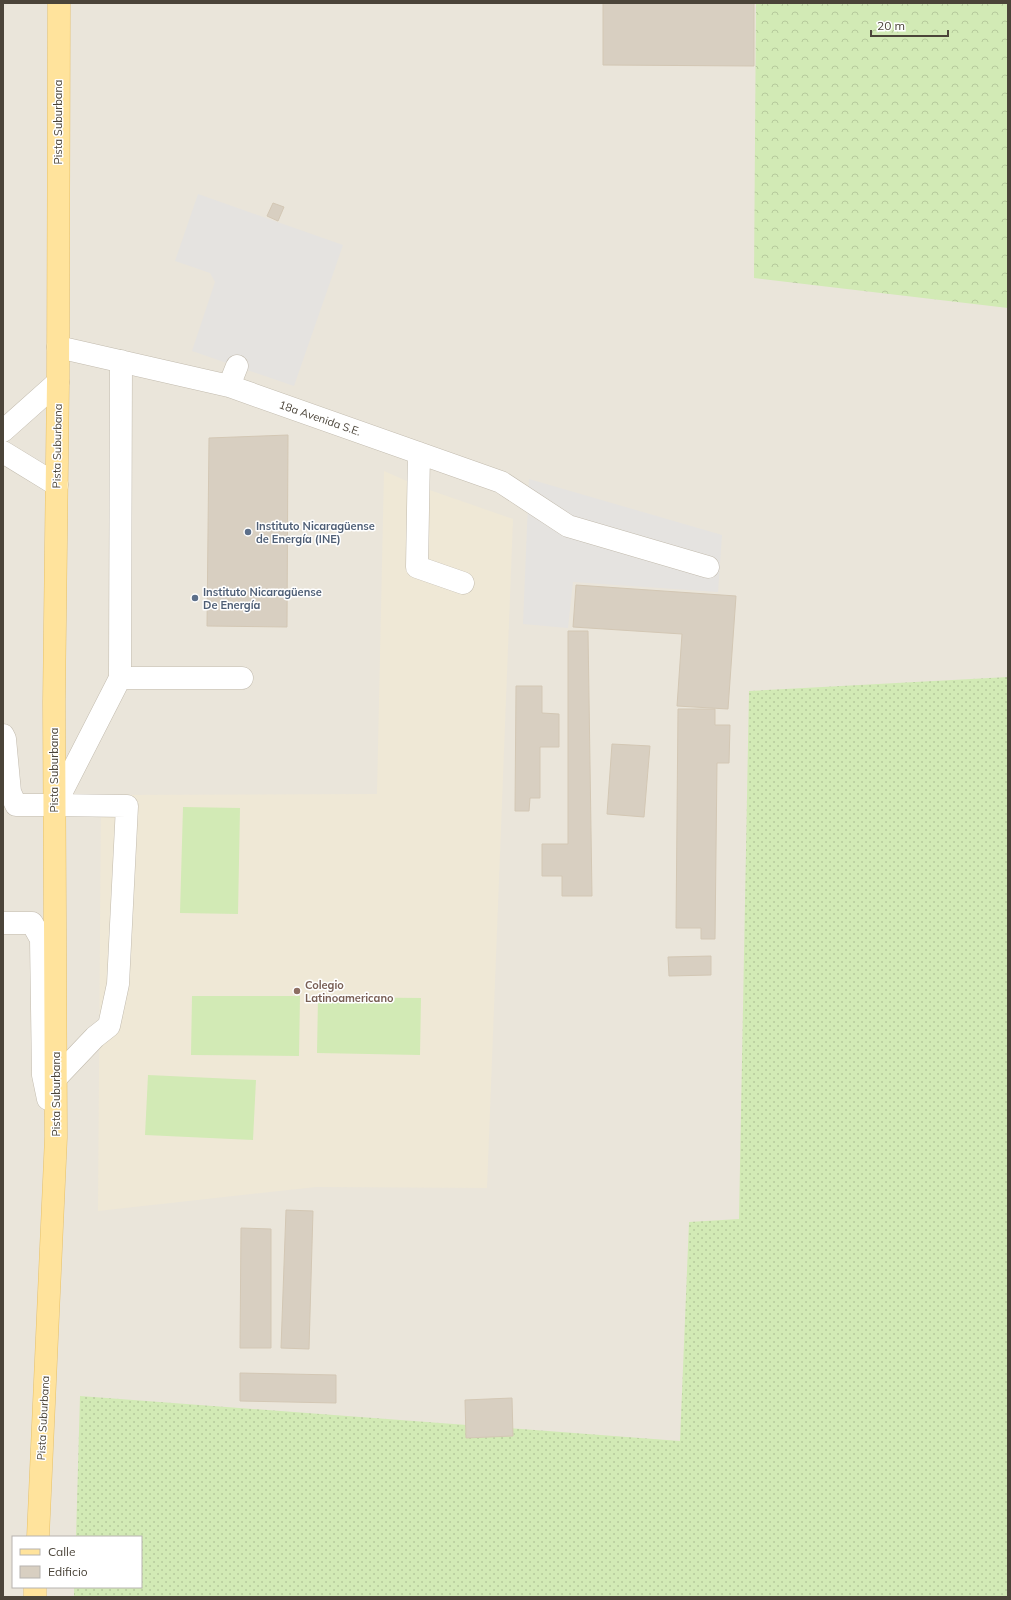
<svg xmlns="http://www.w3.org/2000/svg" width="1011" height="1600" font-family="Mulish,sans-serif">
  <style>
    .residential { fill: #eae5da; fill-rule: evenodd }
    .education { fill: #efe8d6 }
    .grass { fill: url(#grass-dots) }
    .forest { fill: url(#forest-crowns) }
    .pitch { fill: #d2eab5 }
    .parking { fill: #e5e3e0 }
    .building { fill: #d8cfc1; stroke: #d3c7b4 }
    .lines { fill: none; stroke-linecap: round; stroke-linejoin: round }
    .minor-casing { stroke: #c2bbae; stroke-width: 23 }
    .major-casing { stroke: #e6c16a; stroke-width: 23 }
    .minor { stroke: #fff; stroke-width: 22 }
    .major { stroke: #ffe39c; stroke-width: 22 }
    .service-dot { fill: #5c6f8a; stroke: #fff; stroke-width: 1.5 }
    .education-dot { fill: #8d6e63; stroke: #fff; stroke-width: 1.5 }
    .labels { text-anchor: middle; stroke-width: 3; stroke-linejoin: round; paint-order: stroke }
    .street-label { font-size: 11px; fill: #4b4439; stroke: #fff }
    .service-label { font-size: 11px; font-weight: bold; fill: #4e5e75; stroke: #fff; text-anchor: start }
    .education-label { font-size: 11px; font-weight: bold; fill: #785e54; stroke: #fff; text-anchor: start }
  </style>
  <defs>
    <pattern id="grass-dots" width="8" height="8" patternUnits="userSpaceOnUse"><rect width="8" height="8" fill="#d2eab5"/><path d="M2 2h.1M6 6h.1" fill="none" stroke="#b6ca9c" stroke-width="1.8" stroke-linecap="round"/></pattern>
    <pattern id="forest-crowns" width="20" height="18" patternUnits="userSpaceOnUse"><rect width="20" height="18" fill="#d2eab5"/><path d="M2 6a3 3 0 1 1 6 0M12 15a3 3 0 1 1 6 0" fill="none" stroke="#b6ca9c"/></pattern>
  </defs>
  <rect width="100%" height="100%" fill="#f6f3ec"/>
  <path class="residential" d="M3,3H1008V1597H3ZM13,1537H141V1587H13Z"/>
  <path class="education" d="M384,471L418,486L513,519L487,1188L316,1187L98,1211L101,795L377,794Z"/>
  <path class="grass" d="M1008,677V1597H74V1587H141V1537H76L80,1396L680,1441L689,1222L739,1219L749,691Z"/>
  <path class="forest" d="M756,3H1008V308L754,278Z"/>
  <path class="pitch" d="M183,807L240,808L238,914L180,913Z
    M192,996H300L299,1056L191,1055Z
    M318,997L421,998L420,1055L317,1053Z
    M148,1075L256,1080L253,1140L145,1135Z"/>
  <path class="parking" d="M198,194L343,245L294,386L192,351L215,282L210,273L175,261Z
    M529,479L722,535L718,592L573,582L568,628L523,624Z"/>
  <path class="building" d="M603,3H754V66L603,65Z
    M273,203L284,207L278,221L267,216Z
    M288,435L287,627L207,626L209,438Z
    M576,585L736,596L728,709L677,706L682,634L573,627Z
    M568,631H588L592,896H562V876H542V844H568Z
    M516,686H542V713L559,714V747H540V798H530L529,811H515Z
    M678,709H715V725H730L729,763H717L715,939H701V928H676Z
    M612,744L650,746L644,817L607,814Z
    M711,956V975L669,976L668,957Z
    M286,1210L313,1211L309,1349L281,1348Z
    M241,1228L271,1229V1348H240Z
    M240,1373L336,1375V1403L240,1401Z
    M512,1398L513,1436L466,1438L465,1400Z"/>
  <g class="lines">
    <defs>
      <path id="minor" d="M58,347L229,386L501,482L568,526L708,567
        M229,386L237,366
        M3,431L58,382
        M3,452L57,485
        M419,453L417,567L463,583
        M120,678H242
        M3,735L5,739L10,792L16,805H55L120,678L121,361
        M55,805L127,806L118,984L109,1026L95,1037L56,1078
        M3,923H32L41,939L43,1075L48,1099"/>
      <path id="major" d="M38,1537L56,1137L54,702L58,382L59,3
        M35,1597V1587"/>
    </defs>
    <use href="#minor" class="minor-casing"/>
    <use href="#major" class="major-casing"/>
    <use href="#minor" class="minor"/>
    <use href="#major" class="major"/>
  </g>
  <g class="service-dot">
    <circle cx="248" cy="532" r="4"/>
    <circle cx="195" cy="598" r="4"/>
  </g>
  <circle class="education-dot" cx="297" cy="991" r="4"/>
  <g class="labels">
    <g class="street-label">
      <text transform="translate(58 122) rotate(-90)" y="4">Pista Suburbana</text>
      <text transform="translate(320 418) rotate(19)" y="4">18a Avenida S.E.</text>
      <text transform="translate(57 446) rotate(-89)" y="4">Pista Suburbana</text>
      <text transform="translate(54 770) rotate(-90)" y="4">Pista Suburbana</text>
      <text transform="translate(56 1094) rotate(-90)" y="4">Pista Suburbana</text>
      <text transform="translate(43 1418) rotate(-87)" y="4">Pista Suburbana</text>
    </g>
    <g class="service-label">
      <text x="256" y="530">Instituto Nicaragüense<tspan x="256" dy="13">de Energía (INE)</tspan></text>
      <text x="203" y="596">Instituto Nicaragüense<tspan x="203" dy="13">De Energía</tspan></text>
    </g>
    <g class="education-label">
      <text x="305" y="989">Colegio<tspan x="305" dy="13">Latinoamericano</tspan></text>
    </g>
  </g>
  <rect width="1011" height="1600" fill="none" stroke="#4b4439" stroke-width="8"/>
  <rect x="12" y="1536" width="130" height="52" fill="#ffffff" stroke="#b7b4b0"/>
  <rect x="20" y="1549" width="20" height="6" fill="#ffe39c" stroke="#b7b4b0"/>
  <text x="48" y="1556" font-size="12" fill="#4b4439">Calle</text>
  <rect x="20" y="1566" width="20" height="12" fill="#d8cfc1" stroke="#b7b4b0"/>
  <text x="48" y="1576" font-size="12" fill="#4b4439">Edificio</text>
  <path d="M871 30v6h77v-6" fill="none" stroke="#4b4439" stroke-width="2"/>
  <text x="877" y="30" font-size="12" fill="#4b4439" stroke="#ffffff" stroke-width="3" paint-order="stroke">20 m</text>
</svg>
